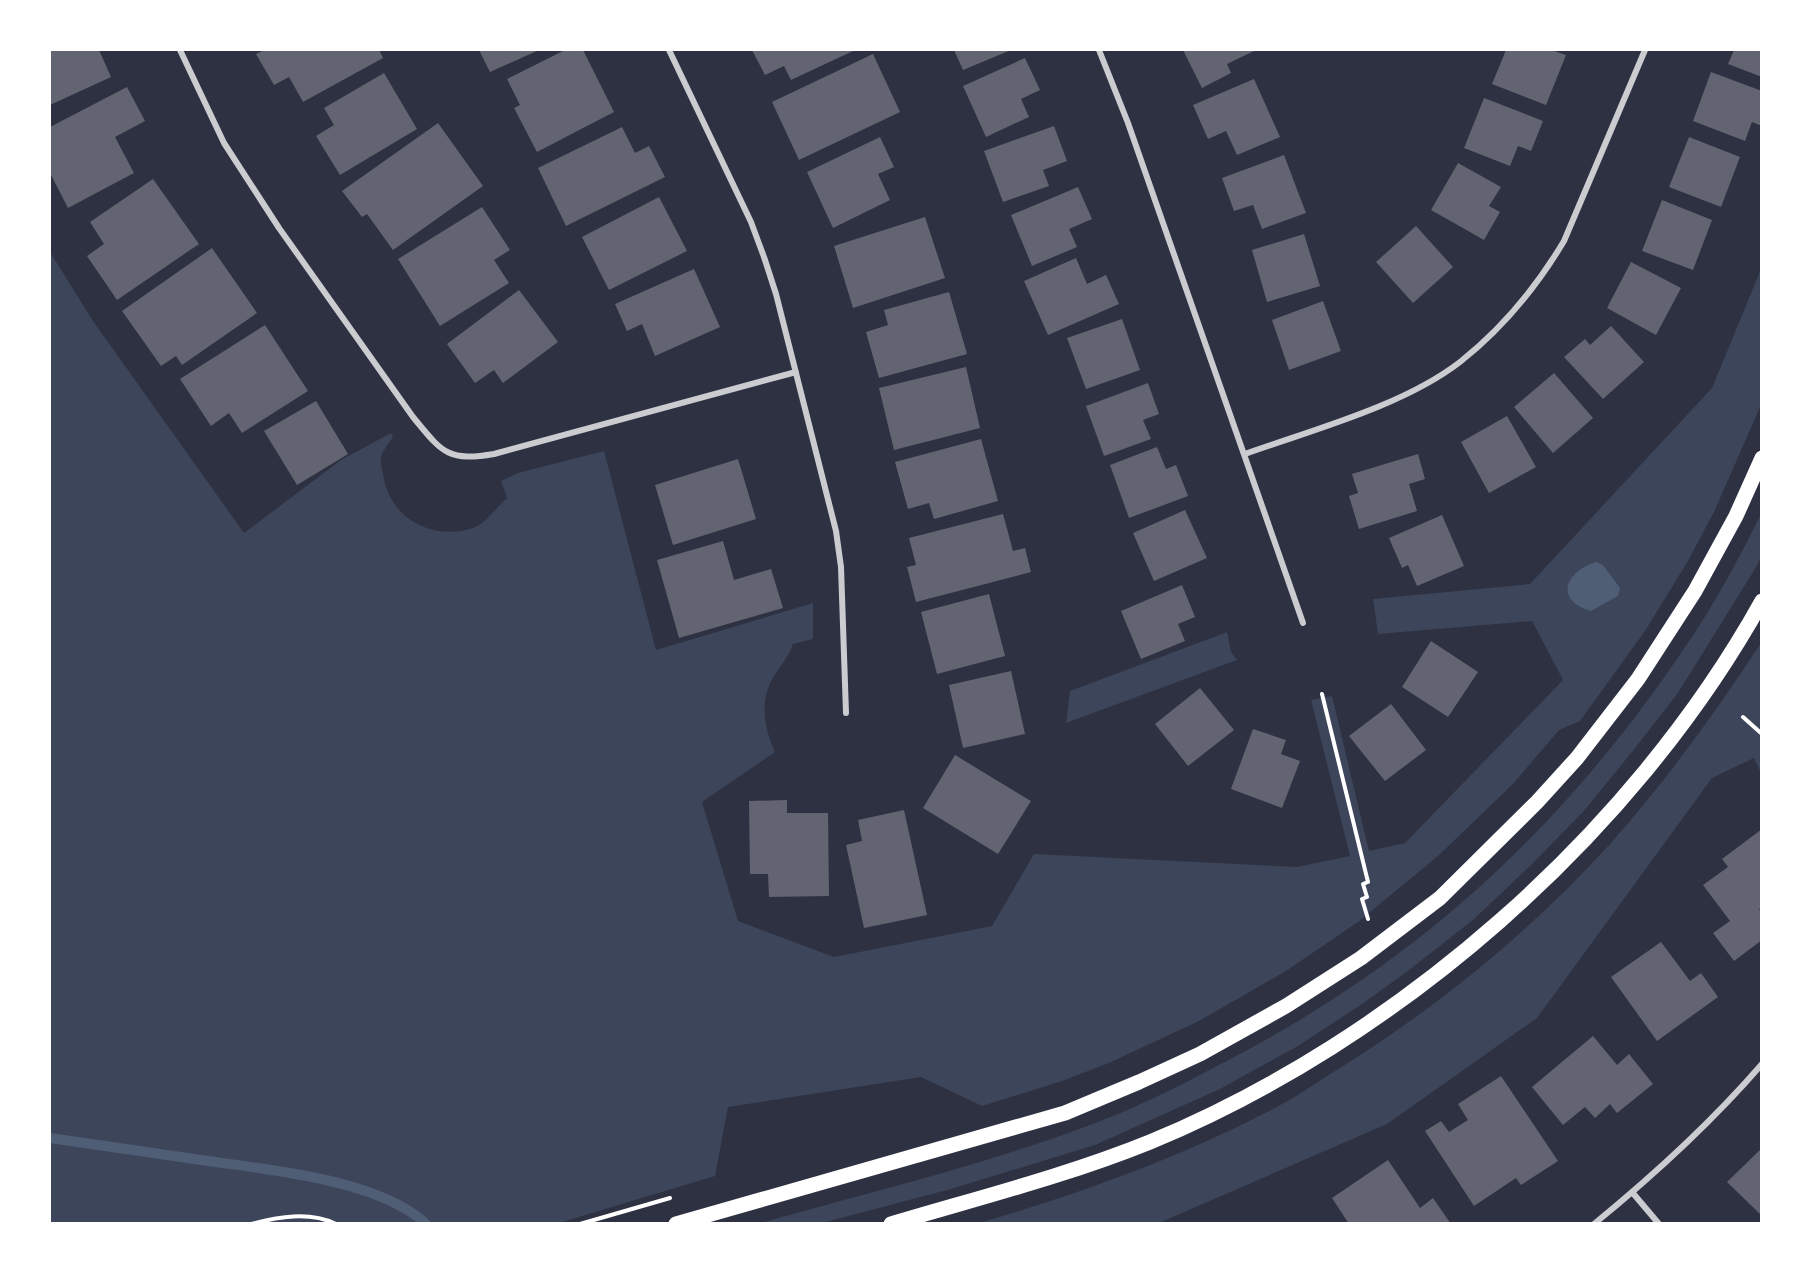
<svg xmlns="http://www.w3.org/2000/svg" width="1811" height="1273" font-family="'Source Serif 4',serif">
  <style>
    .green { fill: #3c4559 }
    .water { fill: #4f5d75 }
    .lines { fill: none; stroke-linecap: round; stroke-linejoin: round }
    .stream { stroke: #4f5d75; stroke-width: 10 }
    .building { fill: #626471 }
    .path { stroke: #fff; stroke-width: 4 }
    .minor { stroke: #caccd0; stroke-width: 6 }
    .primary { stroke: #fff; stroke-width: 15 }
  </style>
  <rect width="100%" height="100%" fill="#2d3142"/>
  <path class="green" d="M50,252L93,321L244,533L341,460L391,433L393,437C390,442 383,450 381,457C380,463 383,473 384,479C392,520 434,541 473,528C488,522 495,508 507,498L501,481L518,473L604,451L656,650L813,603V639L793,644C789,656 781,665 774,676C759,700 764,728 775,752L702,802L738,921L834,957L992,926L1034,854L1297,867L1350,856L1311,700L1332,696L1369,851L1405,843L1563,680L1532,621L1378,634L1373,599L1530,584L1712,388L1761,269V405L1714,512L1688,561L1645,631L1580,721L1559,730L1513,784L1438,856L1358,922L1286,971L1199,1021L1109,1063L1062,1081L982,1106L921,1077L728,1107L715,1176L559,1223H50Z
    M1761,514V557L1758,564L1678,693L1632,752L1583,812L1532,864L1474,919L1408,971L1362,1004L1298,1046L1220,1089L1095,1145L951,1189L822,1223H760C874,1191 992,1163 1103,1120C1148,1103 1192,1079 1236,1056C1433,952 1578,812 1699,626C1722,590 1742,552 1761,514Z
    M1227,632L1231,652L1237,660L1066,723L1070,691Z
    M1761,643V773L1754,758L1712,778L1537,1018L1387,1124L1159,1223L976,1224C1078,1194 1177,1159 1271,1110C1295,1098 1317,1082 1340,1068C1439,1006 1532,930 1610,844C1666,781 1715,713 1761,643Z"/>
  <path class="water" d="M1596,562L1603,565L1620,588L1618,596L1591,611C1553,600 1566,571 1596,562Z"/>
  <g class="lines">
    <path class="stream" d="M50,1138C102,1146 155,1153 208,1161C270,1170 380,1180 426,1224"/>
  </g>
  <path class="building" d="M50,50H99L111,77L50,105Z
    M265,50H379L383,58L303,102L289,77L274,85L256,54Z
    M479,50H539L490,72Z
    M565,50H583L614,112L537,152L514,108L520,105L507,79Z
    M752,50H852L853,51L791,80L784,66L765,75Z
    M954,50H1011L963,70Z
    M1183,50H1256L1227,64L1231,73L1202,88Z
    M1506,50H1551L1566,55L1546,105L1492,84Z
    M1734,50H1762V77L1728,64Z
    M873,54L900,112L799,160L772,102Z
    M1025,58L1040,90L1021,99L1029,117L986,137L963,86Z
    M1711,72L1762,91V126L1752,122L1745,141L1693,121Z
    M384,73L417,129L340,175L316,136L334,125L324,108Z
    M1254,79L1280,137L1237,155L1226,131L1208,139L1193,105Z
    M127,87L145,121L115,137L134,173L68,208L50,173V127Z
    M1484,98L1543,121L1531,151L1518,146L1510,166L1464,148Z
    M438,123L483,186L393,250L367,214L362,217L342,191Z
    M1054,126L1067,161L1043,170L1049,186L1003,202L984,151Z
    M622,127L635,153L649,146L665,177L566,226L538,168Z
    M880,137L894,167L878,174L890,200L833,228L807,172Z
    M1689,137L1740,157L1721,207L1669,187Z
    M1284,155L1306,213L1262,229L1253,205L1234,211L1222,178Z
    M1458,163L1501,187L1489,206L1500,212L1484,240L1431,210Z
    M153,179L199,244L117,300L87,256L104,244L90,222Z
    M1078,187L1092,219L1069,229L1077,247L1032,266L1011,215Z
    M659,197L687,251L609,290L582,237Z
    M1662,200L1712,220L1693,270L1642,251Z
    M482,207L510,250L494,260L509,283L440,326L398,259Z
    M925,217L945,278L853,308L834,246Z
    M1416,226L1453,267L1413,303L1376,262Z
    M1304,234L1320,286L1267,302L1252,250Z
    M212,248L257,313L182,365L176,356L161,366L122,311Z
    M1076,258L1087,284L1106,275L1119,304L1048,335L1024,281Z
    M1631,262L1681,288L1656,335L1607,308Z
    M694,269L720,327L655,356L642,324L627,331L615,304Z
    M519,290L558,342L503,383L494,370L475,383L447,344Z
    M949,292L967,354L879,378L866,332L888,325L884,310Z
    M1323,301L1341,351L1289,370L1272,320Z
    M1122,319L1140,370L1086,389L1067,338Z
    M265,325L308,391L242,433L229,413L211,426L180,379Z
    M1611,326L1644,362L1603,399L1564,357L1585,339L1590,345Z
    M966,367L980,428L894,450L879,388Z
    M1554,373L1593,418L1553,453L1514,407Z
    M1148,383L1159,414L1143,420L1151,439L1104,456L1086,406Z
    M316,401L348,454L297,485L264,431Z
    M1507,416L1536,467L1489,493L1461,442Z
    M981,439L998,501L934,519L929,503L908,509L895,462Z
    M1157,447L1166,469L1176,465L1188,496L1129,518L1110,465Z
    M1418,454L1425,479L1409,484L1417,511L1359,529L1349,496L1358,493L1352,474Z
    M738,459L756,519L673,545L655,485Z
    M1185,510L1207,558L1154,581L1133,533Z
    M1003,514L1013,551L1025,548L1031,572L916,602L907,567L916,565L909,538Z
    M1442,515L1464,566L1417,586L1408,565L1402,568L1389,538Z
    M723,541L734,580L771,569L783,608L679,638L657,560Z
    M1182,585L1195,617L1178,624L1185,641L1141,659L1121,611Z
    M989,594L1005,656L937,674L921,612Z
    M1431,641L1478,672L1448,717L1402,687Z
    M1011,671L1025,734L963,748L949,685Z
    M1200,688L1234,730L1188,766L1155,724Z
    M1391,704L1426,750L1385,781L1349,736Z
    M1253,729L1286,740L1281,754L1300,761L1282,808L1231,789Z
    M955,755L1031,801L998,854L923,808Z
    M787,800V813H828L829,896L769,897L768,874H750L749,801Z
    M904,810L927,915L864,928L846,845L862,841L858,820Z
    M1762,829V908L1759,909L1762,913V940L1734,961L1713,933L1730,921L1703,885L1728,867L1722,859Z
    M1661,942L1690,981L1701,973L1718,997L1657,1041L1611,977Z
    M1593,1036L1617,1065L1629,1054L1653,1084L1617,1113L1610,1104L1595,1118L1585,1107L1563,1125L1532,1087Z
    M1501,1076L1558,1161L1521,1185L1516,1178L1474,1206L1425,1131L1441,1121L1449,1132L1468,1120L1458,1104Z
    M1762,1148V1216L1727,1182Z
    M1388,1160L1420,1208L1433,1198L1451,1224H1349L1332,1198Z"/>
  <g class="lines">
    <path class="path" d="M1322,694L1368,882L1363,884L1367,897L1362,899L1368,919
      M1743,717L1762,734
      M251,1224C278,1217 309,1211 336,1224
      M580,1224L670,1198"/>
    <path class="minor" d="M180,50L224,143L279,228L413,417C442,452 447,462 494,454L796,372
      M669,50L751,222L764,257L776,294L836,531L841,567L846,713
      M1099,50L1128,123L1303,623
      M1245,454C1312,430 1403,406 1460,362C1503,328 1536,288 1564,241L1645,50
      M1632,1192L1659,1224
      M1594,1224C1654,1175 1711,1123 1762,1064"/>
    <path class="primary" d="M676,1224L1065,1113L1139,1082L1200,1054L1286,1006L1361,958L1440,898L1537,802L1577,758L1638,679L1695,591L1736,516L1762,458
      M891,1224C978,1198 1066,1176 1150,1142C1397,1040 1632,835 1762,601"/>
  </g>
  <rect width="1811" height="1273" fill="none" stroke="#ffffff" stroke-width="102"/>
</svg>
